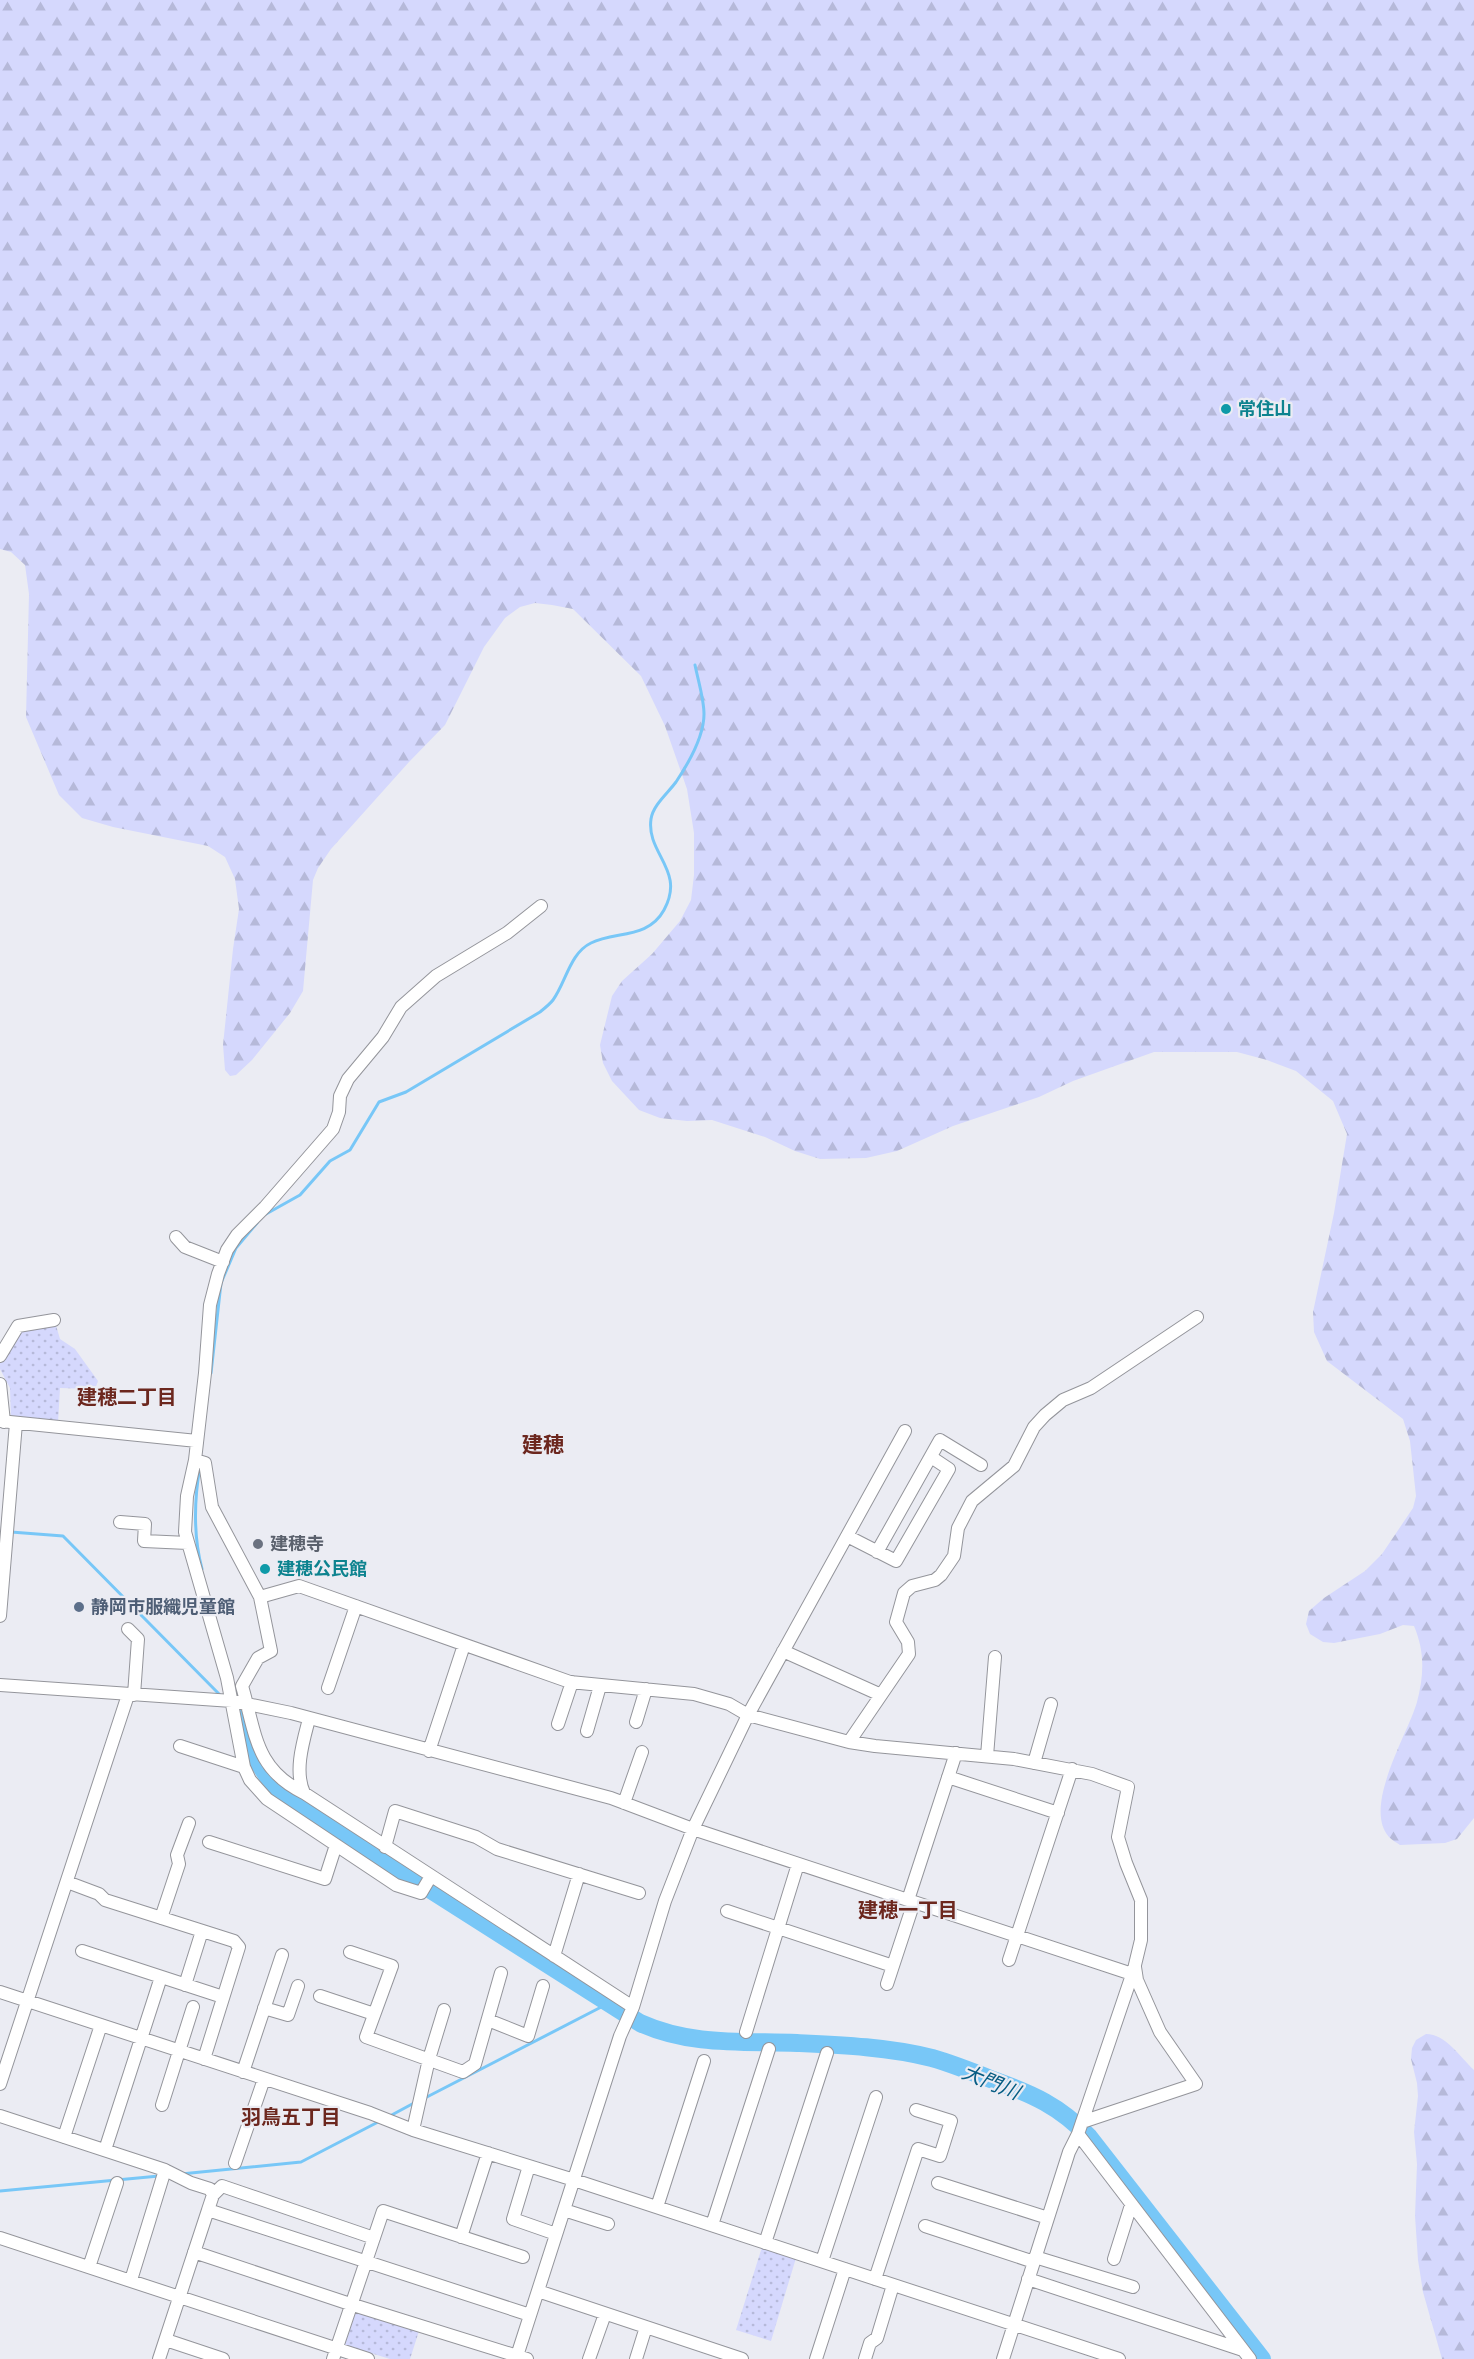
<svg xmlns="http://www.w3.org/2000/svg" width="1474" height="2359" font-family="'Fira Sans','Noto Sans JP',sans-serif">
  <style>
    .forest { fill: url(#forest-firs) }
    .park { fill: url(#park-dots) }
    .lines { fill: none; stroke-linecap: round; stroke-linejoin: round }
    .stream { stroke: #78c7f7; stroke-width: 3 }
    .river { stroke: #78c7f7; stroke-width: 18 }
    .minor-casing { stroke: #94959b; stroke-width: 14 }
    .minor { stroke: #fff; stroke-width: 12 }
    .culture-dot { fill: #0f9aa8; stroke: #ebecf3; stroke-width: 2 }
    .worship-dot { fill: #6b7280; stroke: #ebecf3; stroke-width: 2 }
    .service-dot { fill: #5c6f8a; stroke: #ebecf3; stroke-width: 2 }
    .labels { text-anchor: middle; stroke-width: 4.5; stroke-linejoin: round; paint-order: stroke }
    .culture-label { font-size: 18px; font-weight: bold; fill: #0d838f; stroke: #ebecf3; text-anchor: start }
    .worship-label { font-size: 18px; font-weight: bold; fill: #5b616d; stroke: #ebecf3; text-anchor: start }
    .service-label { font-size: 18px; font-weight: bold; fill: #4e5e75; stroke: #ebecf3; text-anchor: start }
    .neighbourhood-label { font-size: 20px; font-weight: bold; fill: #6c271e; stroke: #ebecf3 }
    .water-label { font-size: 20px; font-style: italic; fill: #075d84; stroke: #ebecf3 }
    .quarter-label { font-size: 21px; font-weight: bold; fill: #6c271e; stroke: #ebecf3 }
  </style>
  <defs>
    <pattern id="forest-firs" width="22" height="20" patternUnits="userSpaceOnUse" patternTransform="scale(1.5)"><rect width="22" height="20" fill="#d5d8fd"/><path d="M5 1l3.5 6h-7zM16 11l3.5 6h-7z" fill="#b6b9d9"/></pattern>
    <pattern id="park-dots" width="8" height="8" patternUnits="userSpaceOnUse" patternTransform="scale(1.5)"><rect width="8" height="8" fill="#d5d8fd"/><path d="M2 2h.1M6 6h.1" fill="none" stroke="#b6b9d9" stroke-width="1.8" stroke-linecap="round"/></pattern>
  </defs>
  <rect width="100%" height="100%" fill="#ebecf3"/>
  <path class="forest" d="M0,0H1474V1818L1457,1839L1445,1843L1400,1845C1397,1843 1392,1840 1389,1837C1362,1807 1408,1734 1417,1702C1424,1675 1425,1652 1414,1626L1403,1625L1380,1634L1334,1643L1323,1642L1310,1634L1306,1624L1309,1611L1324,1598L1365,1571L1382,1554L1413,1508L1416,1496L1410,1441L1403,1419L1327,1361L1314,1332L1313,1312L1334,1213L1347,1134L1333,1101L1296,1071L1267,1060L1237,1052H1154L1073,1081L1039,1097L953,1126L897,1151L866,1158L820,1159L795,1151L765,1137L712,1120L687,1121L660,1118L639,1110L612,1081L603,1063L600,1045L612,996L622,981L652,954L680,921L691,900L694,875V833L687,789L665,726L641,676L573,609L552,605L535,603L520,607L505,618L484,647L445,725L409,762L331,849L318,868L313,880L303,991L290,1013L252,1060L236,1075L230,1076L225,1070L223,1045L233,949L239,909L235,879L225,857L208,846L113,827L82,818L59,795L26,717L29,594L25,565L11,552L0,549Z
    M1426,2034C1446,2034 1460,2057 1474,2070V2359H1442L1423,2292L1418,2260L1415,2216L1417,2164L1414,2132L1418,2096L1417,2083L1411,2059L1412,2048L1416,2040Z"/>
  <path class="park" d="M55,1322L60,1339L75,1349L98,1381L95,1389L60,1388L58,1423L11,1420L10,1388L0,1369V1362L21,1328Z
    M762,2247L796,2258L771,2341L736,2330Z
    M356,2311L419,2331L410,2359H390L345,2345Z"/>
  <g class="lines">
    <path class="stream" d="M266,1214L300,1195L330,1161L350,1150L379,1102L406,1092L540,1012C545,1008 550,1004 553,1000C566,982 570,953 591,943C616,931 648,939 664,910C686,870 646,854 651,819C653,805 668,793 676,782C688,764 704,736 704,714C704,699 698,680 695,665
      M211,1373L221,1283L236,1248L257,1223
      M200,1466C194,1501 193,1535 202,1569
      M11,1532L63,1536L222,1697
      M423,2099L609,2003
      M388,2117L414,2103
      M181,2174L301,2162L380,2121
      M0,2191L159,2176"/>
    <path class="river" d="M241,1715C251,1753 258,1766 283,1796L640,2023C691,2046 742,2041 797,2043C841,2045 889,2047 932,2058C953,2064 973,2072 993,2080C1032,2094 1060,2106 1089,2137L1262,2359"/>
    <defs>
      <path id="minor" d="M176,1237L185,1247L223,1262
        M0,1356L18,1326L54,1320
        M0,1384L4,1422
        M0,1421L197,1441
        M195,1460L205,1463L212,1507L260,1597L299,1586L570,1682L694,1694L729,1704L748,1715L849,1742L875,1746L1014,1759L1092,1774L1128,1787L1118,1837L1126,1863L1141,1900V1940L1134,1969L1078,2134L1069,2152L1003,2359
        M120,1522L145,1524L144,1541L188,1543
        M847,1536L896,1561L949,1469L931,1457
        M877,1552L940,1440L981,1465
        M260,1597L271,1651L258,1658L242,1686C256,1734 255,1769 304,1793
        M0,1616L16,1423
        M128,1629L138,1639L134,1695
        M783,1651L881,1695
        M0,1685L232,1701L291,1713L611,1798L693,1829L1132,1974
        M328,1688L356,1606
        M309,1719C303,1742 294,1771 304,1793L633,2007
        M636,1722L646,1689
        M558,1724L572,1682
        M587,1731L600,1686
        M849,1742L909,1654L908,1642L896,1622L904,1593L912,1586L935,1580L941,1575L954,1556L958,1528L972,1501L1014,1466L1034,1427L1045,1415L1063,1400L1091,1388L1197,1317
        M180,1746L244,1767
        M429,1751L464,1645
        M987,1756L995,1657
        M1034,1763L1051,1704
        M948,1777L1058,1813
        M624,1803L642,1752
        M209,1842L325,1879L336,1845
        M385,1847L395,1811L476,1837L497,1849L639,1893
        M431,1876L421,1893L396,1885L267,1799L250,1780L244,1767L227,1678L185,1532L187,1496L195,1460L205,1373L210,1305L218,1274L227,1250L237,1235L265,1207L333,1129L339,1112L340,1096L348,1079L383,1037L401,1007L436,976L507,933L541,906
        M67,1882L99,1894L105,1900L234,1941L239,1947L204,2059
        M908,1900L956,1753
        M727,1911L893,1966
        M161,1918L179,1864L177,1855L189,1823
        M82,1951L223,1997
        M350,1952L392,1966L366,2037L463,2072L475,2064L501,1973
        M554,1956L579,1874
        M1009,1960L1072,1769
        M887,1984L914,1902
        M185,1985L202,1931
        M0,1992L370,2113L413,2130L574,2180L1119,2359
        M320,1996L374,2014
        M264,2008L288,2015L298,1986
        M488,2020L528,2036L543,1986
        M746,2032L798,1864
        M243,2072L282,1955
        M0,2084L128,1695
        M162,2105L193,2007
        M0,2116L165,2170L191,2183L210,2189L213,2195L208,2210
        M1082,2122L1196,2084L1160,2032L1137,1980L1135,1967
        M413,2130L429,2059L444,2010
        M1078,2134L1250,2359
        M64,2137L101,2025
        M105,2150L161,1977
        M235,2163L264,2079
        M529,2166L513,2219L556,2234
        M938,2183L1048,2218
        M213,2195L222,2186L374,2238
        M657,2207L704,2061
        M564,2210L608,2224
        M712,2225L769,2049
        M925,2226L1034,2262
        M461,2237L488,2153
        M0,2238L368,2359
        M765,2243L827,2053
        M194,2252L350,2304L527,2359
        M1035,2257L1133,2287
        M1114,2259L1131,2205
        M822,2261L876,2097
        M89,2267L117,2183
        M875,2279L918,2149L940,2156L951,2121L916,2110
        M1028,2279L1243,2350
        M131,2280L165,2170
        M538,2291L742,2359
        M166,2340L223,2359
        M159,2359L208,2210L530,2315
        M333,2359L383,2211L523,2257
        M516,2359L620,2036L633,2007L665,1901L693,1829L748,1715L905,1431
        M589,2359L605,2314
        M636,2359L646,2327
        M816,2359L845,2269
        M865,2359L870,2343L877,2338L893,2285"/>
    </defs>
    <use href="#minor" class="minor-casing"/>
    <use href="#minor" class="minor"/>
  </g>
  <g class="culture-dot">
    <circle cx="1226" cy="409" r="6"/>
    <circle cx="265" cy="1569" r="6"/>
  </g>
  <circle class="worship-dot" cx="258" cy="1544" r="6"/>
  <circle class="service-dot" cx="79" cy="1607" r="6"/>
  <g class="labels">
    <g class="culture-label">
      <text x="1238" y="415">常住山</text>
      <text x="277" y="1575">建穂公民館</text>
    </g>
    <g class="worship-label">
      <text x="270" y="1550">建穂寺</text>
    </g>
    <g class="service-label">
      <text x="91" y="1613">静岡市服織児童館</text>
    </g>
    <g class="neighbourhood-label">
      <text x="127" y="1404">建穂二丁目</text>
      <text x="908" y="1917">建穂一丁目</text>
      <text x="291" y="2124">羽鳥五丁目</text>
    </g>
    <g class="water-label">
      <text transform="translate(991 2082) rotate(22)" y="7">大門川</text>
    </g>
    <g class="quarter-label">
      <text x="543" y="1452">建穂</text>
    </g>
  </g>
</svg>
